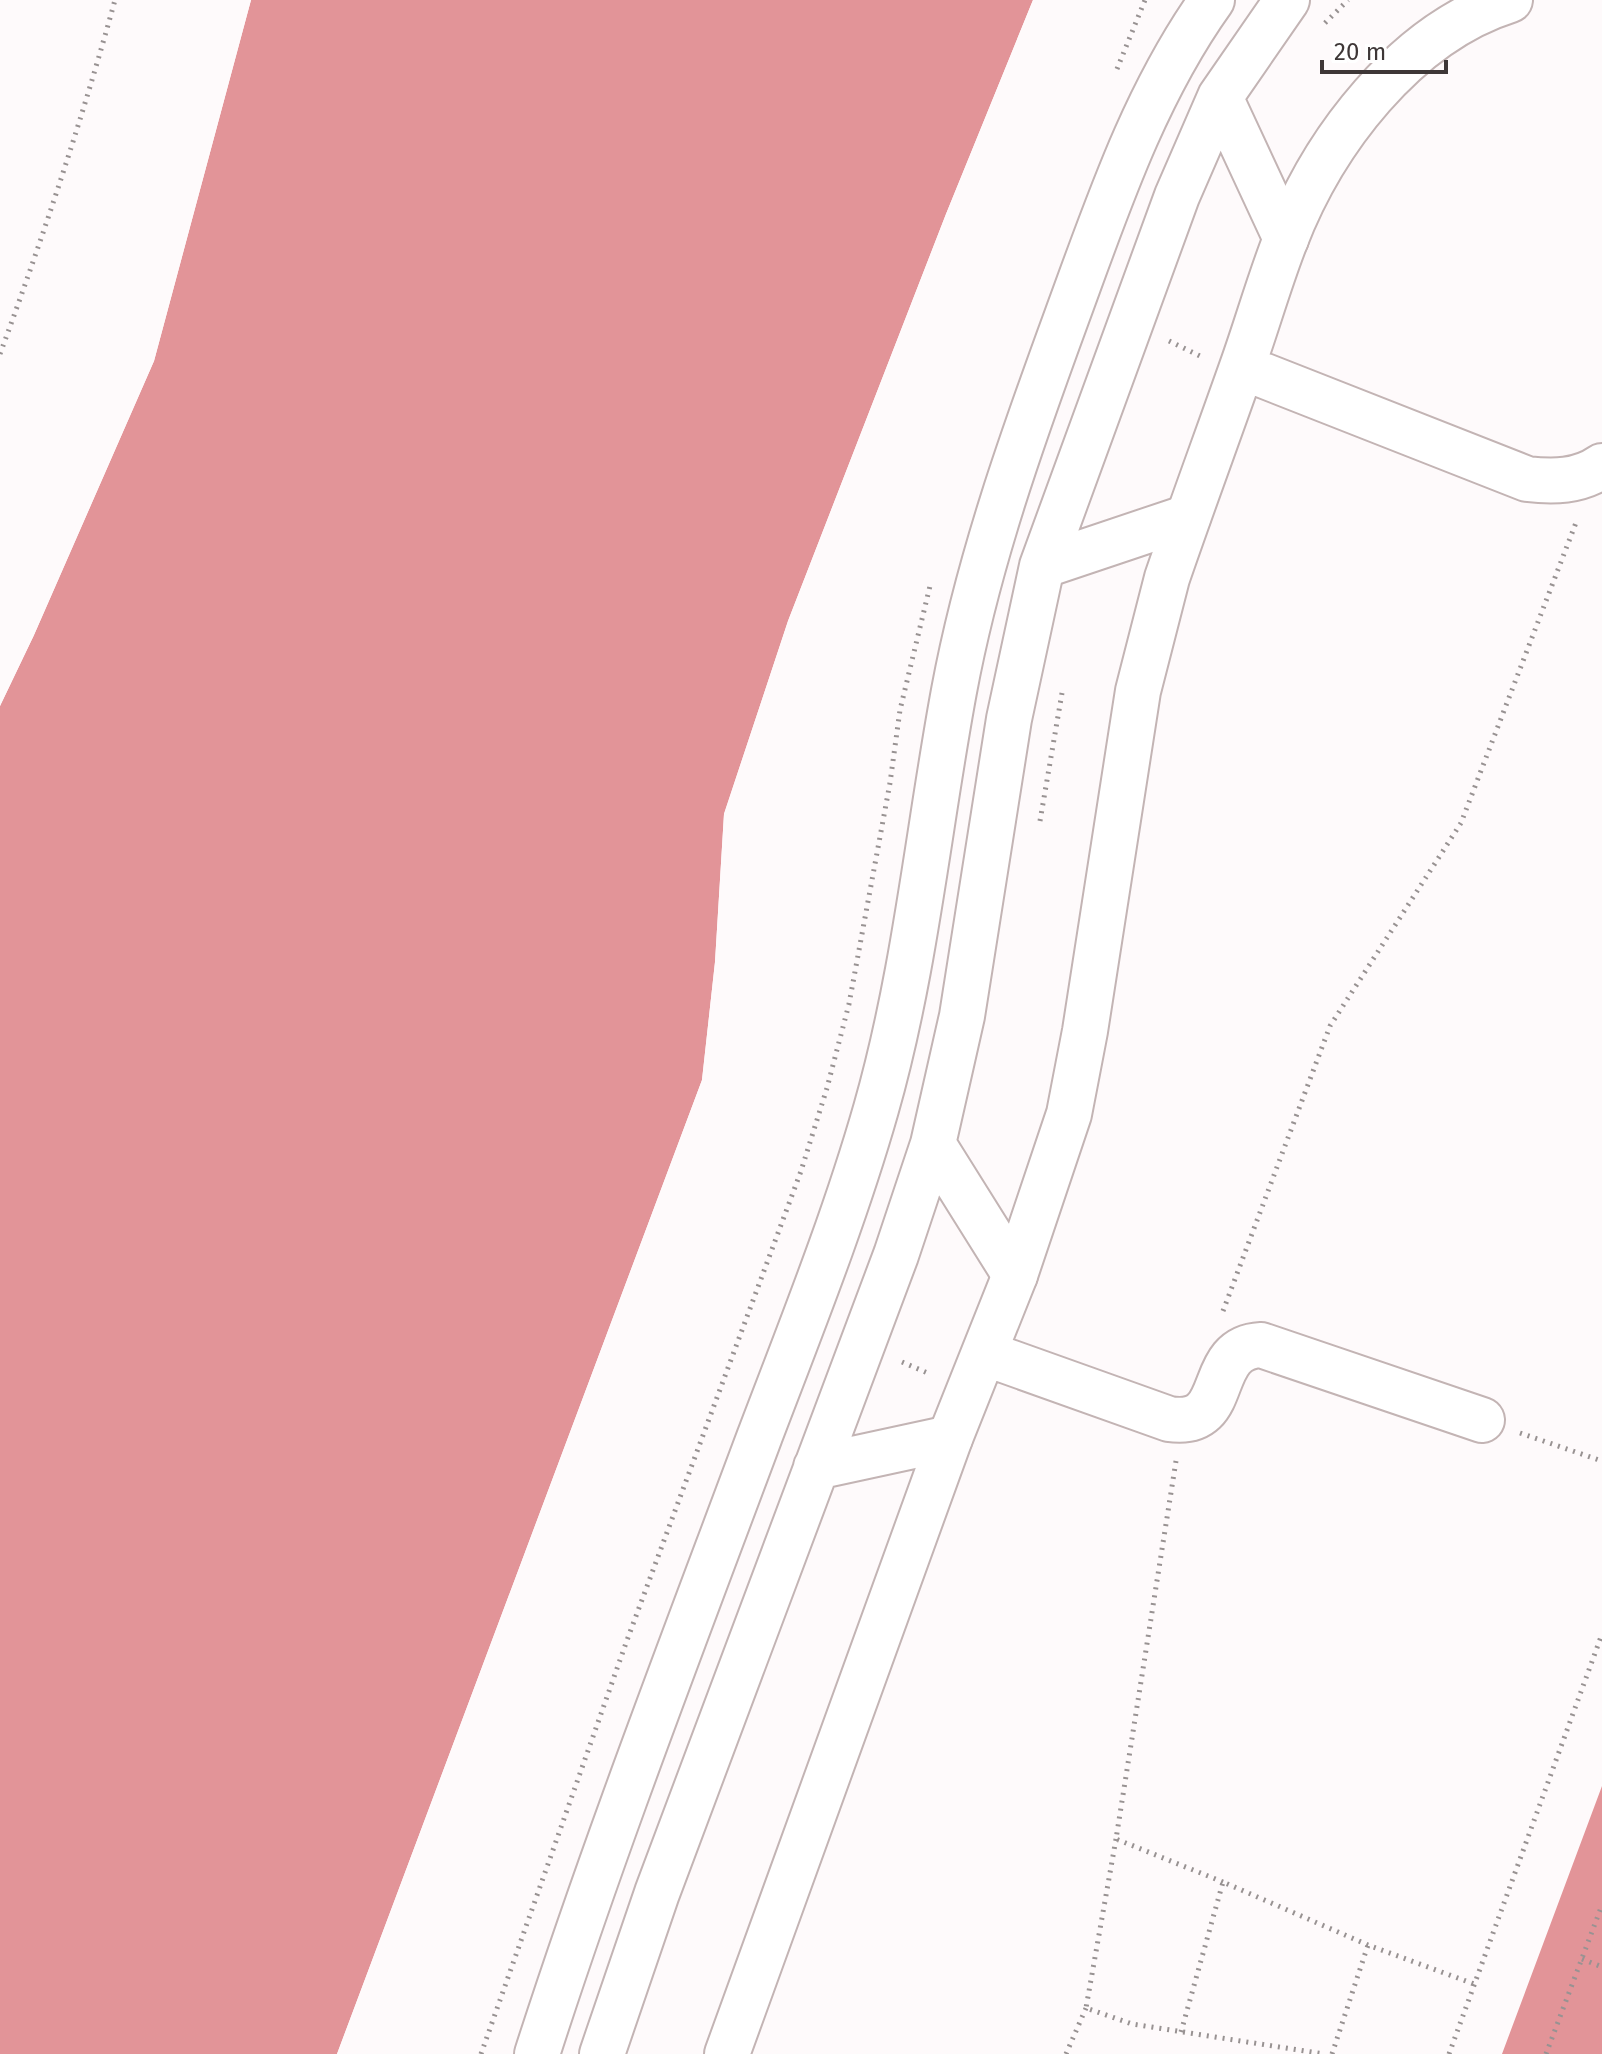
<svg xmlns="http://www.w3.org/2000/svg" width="1602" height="2054" font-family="'Fira Sans',sans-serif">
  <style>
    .water { fill: #e29498 }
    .pier { fill: #fefafb }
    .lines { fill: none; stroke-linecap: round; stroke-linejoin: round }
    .minor-casing { stroke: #c3b4b4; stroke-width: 48 }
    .tertiary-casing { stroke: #c3b4b4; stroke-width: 48 }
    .path { stroke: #989292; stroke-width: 5; stroke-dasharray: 2 6; stroke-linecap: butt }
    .minor { stroke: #fff; stroke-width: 44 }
    .tertiary { stroke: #fff; stroke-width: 44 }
  </style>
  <rect width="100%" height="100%" fill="#fefafb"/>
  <path class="water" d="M251,0H1033L946,214L788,621L724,814L715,962L702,1080L337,2054H0V706L34,635L154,361Z
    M1602,1786V2054H1502Z"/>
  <path class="pier" d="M247,0H251L154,361L34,635L0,706V696L150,360Z
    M1033,0H1037L949,215L792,622L728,815L719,962L706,1081L341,2054H337L702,1080L715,962L724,814L788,621L946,214Z"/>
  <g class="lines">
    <defs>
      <path id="minor" d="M1242,367L1527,479C1553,482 1579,482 1602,466
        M984,1353L1169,1419C1235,1429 1202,1348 1261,1345L1482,1420
        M727,2054L950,1438L1015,1275L1069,1114L1085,1031L1138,691L1167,578C1191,508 1217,438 1242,367C1257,325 1269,282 1285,241C1323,142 1405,33 1510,0"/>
      <path id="tertiary" d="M1220,97L1286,239
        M1042,566L1188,517
        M933,1144L1015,1275
        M816,1467L950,1438
        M537,2054C604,1846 683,1642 759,1438C800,1330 844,1221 876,1109C915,973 928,831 954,691C978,562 1022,439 1067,316C1107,207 1144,95 1212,0
        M602,2054L657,1893L896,1255L933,1144L962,1016L1009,719L1042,566L1177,196L1220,97L1287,0"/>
    </defs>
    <use href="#minor" class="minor-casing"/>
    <use href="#tertiary" class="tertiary-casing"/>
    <path class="path" d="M1325,23L1348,0
      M1117,69L1145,0
      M1169,341L1200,356
      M0,354C43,237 82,120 115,0
      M1040,821L1062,693
      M1223,1311L1330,1026L1461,823L1577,520
      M902,1362L930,1374
      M1520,1433L1602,1461
      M1176,1461L1116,1839L1223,1882
      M1116,1839L1086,2008L1132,2024L1324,2054
      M1582,1959L1602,1967
      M1181,2032L1223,1882L1368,1945L1474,1984
      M481,2054L626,1643L801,1171L827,1088L849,1004L890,783L900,710L930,586
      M1066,2054L1086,2008
      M1332,2054L1368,1945
      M1449,2054L1602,1634
      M1546,2054L1602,1905"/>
    <use href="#minor" class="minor"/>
    <use href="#tertiary" class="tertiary"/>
  </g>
  <path d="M1322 60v12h124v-12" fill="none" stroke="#3e3737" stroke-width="4"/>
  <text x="1334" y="60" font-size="24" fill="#3e3737" stroke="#ffffff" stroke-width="6" paint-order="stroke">20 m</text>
</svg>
